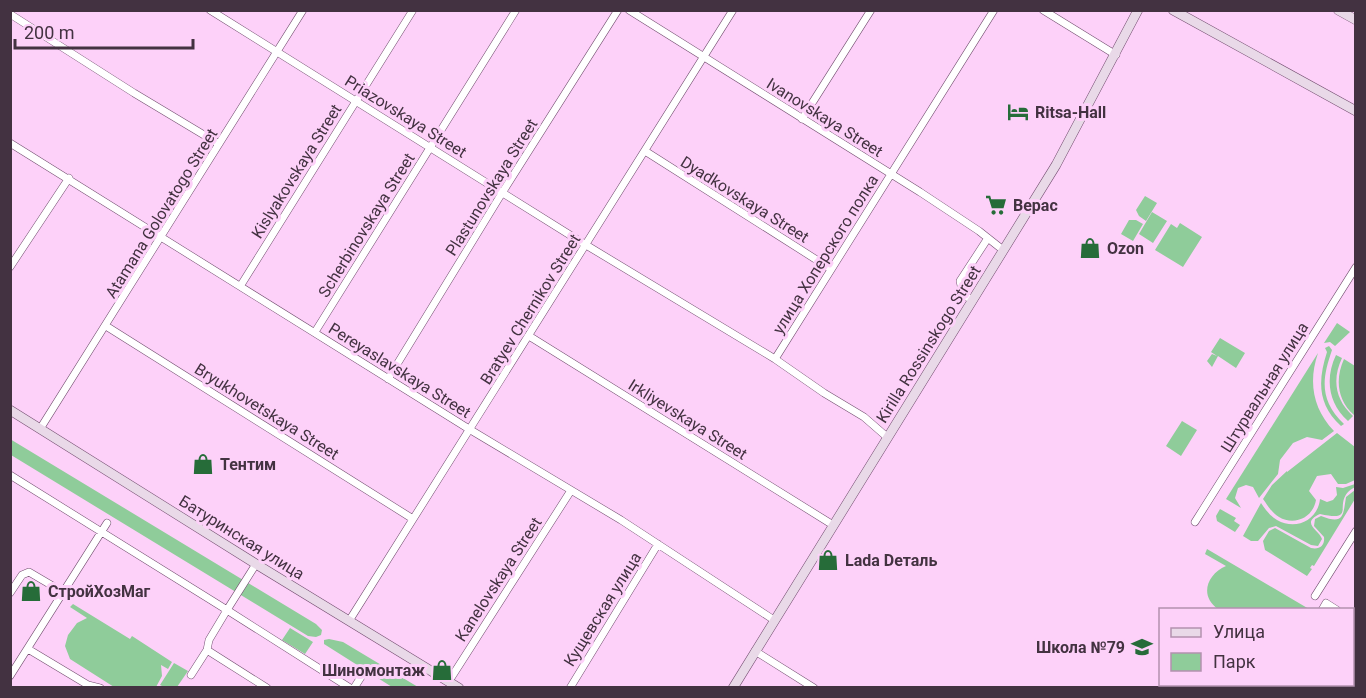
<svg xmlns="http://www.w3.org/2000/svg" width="1366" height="698" font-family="Roboto,sans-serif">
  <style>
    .green { fill: #8fcc9a }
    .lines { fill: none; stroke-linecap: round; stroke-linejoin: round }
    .street-casing { stroke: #724d6f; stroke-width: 8 }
    .secondary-casing { stroke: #724d6f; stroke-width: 10 }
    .street { stroke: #fff; stroke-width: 7 }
    .secondary { stroke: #e9d9e8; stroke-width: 9 }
    .labels { text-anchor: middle; stroke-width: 6; stroke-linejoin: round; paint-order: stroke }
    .poi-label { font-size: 16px; font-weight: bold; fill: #433241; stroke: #fdd1f9; text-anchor: start }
    .street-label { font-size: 16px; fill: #433241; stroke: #fdd1f9 }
  </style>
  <rect width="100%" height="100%" fill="#fdd1f9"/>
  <path class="green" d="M1145,196L1157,203L1146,221L1139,216L1136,210Z
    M1152,212L1167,221L1153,243L1139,234Z
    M1129,220H1136L1143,224L1133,241L1121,234Z
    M1180,223L1202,237L1183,267L1155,250L1171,224L1177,228Z
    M1337,323L1350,332L1335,346L1330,342L1324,343Z
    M1220,338L1245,353L1236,368L1218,356L1212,367L1207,361L1212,354L1217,356L1211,352Z
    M1329,346L1332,350C1322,379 1319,400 1344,424L1341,426C1317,404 1318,380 1327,352L1325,348Z
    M1318,353C1308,382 1313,409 1334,431L1322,440L1307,437L1293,443L1280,460L1278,474L1259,498L1253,487L1246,485L1238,488L1235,498L1241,508L1226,499Z
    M1336,355L1342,358C1332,379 1335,400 1353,416L1348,421C1328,403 1325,378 1336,355Z
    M1344,359L1355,366L1354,415C1337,400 1335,379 1344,359Z
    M1182,421L1197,430L1181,456L1166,446Z
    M1337,433L1355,447V480L1346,484H1338L1331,474L1317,476L1309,491L1316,500C1313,518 1294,526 1279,517C1272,513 1268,506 1263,499L1272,485L1287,471V472Z
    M10,439L316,624L322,630L321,635L316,637L308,636L11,455Z
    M1355,484V487C1329,501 1360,523 1320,514C1300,523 1319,530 1322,539L1318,546L1311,545L1276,526L1269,528L1258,541H1251L1243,536L1261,503C1265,509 1270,516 1277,520C1296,531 1318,520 1320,499L1327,502L1333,500L1337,495L1336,487L1343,488Z
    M1355,490V499L1314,566L1312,565L1310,568L1312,569L1307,576L1265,550L1263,541L1269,531L1275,528L1311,548C1320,550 1325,545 1324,537L1314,526L1315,519L1321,516C1344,525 1343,516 1346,497Z
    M1220,509L1236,518L1234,521L1240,525L1235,532L1217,521L1216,516Z
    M1207,549L1309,609H1218C1199,596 1207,574 1226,566L1205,554Z
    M73,604L130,639L132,636L172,662L168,669L161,665L162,676L156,687H114L70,659L65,646L68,635L77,623L87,618L70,607Z
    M290,628L313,642L305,654L282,640Z
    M329,639L343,642L418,687H392L324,644V640Z
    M174,663L188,671L177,687H164L160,685Z"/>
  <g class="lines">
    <defs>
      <path id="street" d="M210,10L586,245L775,359L824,393L864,417L887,437
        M629,10L920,192L979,231L1003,250
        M1043,10L1116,55
        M10,14L134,93L219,144
        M802,119L871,10
        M10,143L469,429L621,520L774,620
        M645,151L831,269
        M10,267L69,178
        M241,285L413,10
        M973,300L963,295L960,281L988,238
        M106,326L413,519
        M315,332L516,10
        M529,336L833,525
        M775,359L994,10
        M388,379L502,193L618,10
        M40,429L303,10
        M10,475L227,610L256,564
        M1195,522L1356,267
        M10,593L22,575L29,572L63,592
        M1315,596L1356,531
        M1322,610L1326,603L1337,610
        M1352,618L1356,620
        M349,621L733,10
        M28,649L88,685L100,688
        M207,650L267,688
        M755,651L814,688
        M191,675L207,650L209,640L227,610L350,688
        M10,676L107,523
        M449,681L570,492
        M354,688L361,677
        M570,688L658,544
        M1273,688L1275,684"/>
      <path id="secondary" d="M1173,10L1356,111
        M1338,10L1356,20
        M10,410L256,564L459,688
        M733,688L1056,165L1138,10"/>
    </defs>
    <use href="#street" class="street-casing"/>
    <use href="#secondary" class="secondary-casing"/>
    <use href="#street" class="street"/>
    <use href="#secondary" class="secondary"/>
  </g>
  <defs>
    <symbol id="hotel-bare" viewBox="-9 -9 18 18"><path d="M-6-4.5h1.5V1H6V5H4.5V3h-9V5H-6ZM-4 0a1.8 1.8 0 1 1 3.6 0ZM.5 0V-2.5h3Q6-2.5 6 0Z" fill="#266c39" stroke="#fdd1f9" stroke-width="2.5" paint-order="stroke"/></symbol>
    <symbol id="supermarket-bare" viewBox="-9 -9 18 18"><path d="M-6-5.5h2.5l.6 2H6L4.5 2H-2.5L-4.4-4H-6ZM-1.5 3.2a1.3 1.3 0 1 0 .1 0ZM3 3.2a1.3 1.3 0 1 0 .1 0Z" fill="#266c39" stroke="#fdd1f9" stroke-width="2.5" paint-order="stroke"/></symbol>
    <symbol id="shop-bare" viewBox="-9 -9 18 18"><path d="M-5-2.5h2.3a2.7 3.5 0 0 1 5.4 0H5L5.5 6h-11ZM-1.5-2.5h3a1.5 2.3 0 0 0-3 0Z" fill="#266c39" stroke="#fdd1f9" stroke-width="2.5" paint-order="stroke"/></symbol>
    <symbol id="school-bare" viewBox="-9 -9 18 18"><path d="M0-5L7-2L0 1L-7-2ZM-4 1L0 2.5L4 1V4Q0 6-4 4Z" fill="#266c39" stroke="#fdd1f9" stroke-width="2.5" paint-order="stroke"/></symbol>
  </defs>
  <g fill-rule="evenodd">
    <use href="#hotel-bare" x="1003" y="97" width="30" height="30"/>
    <use href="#supermarket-bare" x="981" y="190" width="30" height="30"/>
    <use href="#shop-bare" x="1075" y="233" width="30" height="30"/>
    <use href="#shop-bare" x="188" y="449" width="30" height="30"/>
    <use href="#shop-bare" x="813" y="545" width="30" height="30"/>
    <use href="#shop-bare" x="16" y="576" width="30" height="30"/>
    <use href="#school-bare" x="1127" y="632" width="30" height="30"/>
    <use href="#shop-bare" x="427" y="655" width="30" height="30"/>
  </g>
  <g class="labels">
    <g class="poi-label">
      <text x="1035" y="118">Ritsa-Hall</text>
      <text x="1013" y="211">Верас</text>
      <text x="1107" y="254">Ozon</text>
      <text x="220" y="470">Тентим</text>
      <text x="845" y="566">Lada Dеталь</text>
      <text x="48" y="597">СтройХозМаг</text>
      <text x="1125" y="653" text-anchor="end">Школа №79</text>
      <text x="425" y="676" text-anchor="end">Шиномонтаж</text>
    </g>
    <g class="street-label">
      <text transform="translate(406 116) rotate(32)" y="6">Priazovskaya Street</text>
      <text transform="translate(825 117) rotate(32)" y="6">Ivanovskaya Street</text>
      <text transform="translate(296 171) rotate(-58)" y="6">Kislyakovskaya Street</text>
      <text transform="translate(491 187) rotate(-58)" y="6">Plastunovskaya Street</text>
      <text transform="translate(745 199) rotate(32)" y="6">Dyadkovskaya Street</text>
      <text transform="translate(161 213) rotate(-58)" y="6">Atamana Golovatogo Street</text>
      <text transform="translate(366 225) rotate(-58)" y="6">Scherbinovskaya Street</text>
      <text transform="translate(825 254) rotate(-58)" y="6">улица Хоперского полка</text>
      <text transform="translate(530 309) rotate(-58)" y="6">Bratyev Chernikov Street</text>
      <text transform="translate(928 344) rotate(-58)" y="6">Kirilla Rossinskogo Street</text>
      <text transform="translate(400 370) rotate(32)" y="6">Pereyaslavskaya Street</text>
      <text transform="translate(1264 387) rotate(-58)" y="6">Штурвальная улица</text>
      <text transform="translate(267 411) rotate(32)" y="6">Bryukhovetskaya Street</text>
      <text transform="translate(688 419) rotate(32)" y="6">Irkliyevskaya Street</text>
      <text transform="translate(242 537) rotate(32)" y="6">Батуринская улица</text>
      <text transform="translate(498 579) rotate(-57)" y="6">Kanelovskaya Street</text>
      <text transform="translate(602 609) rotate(-58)" y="6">Кущевская улица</text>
    </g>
  </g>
  <rect width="1366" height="698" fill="none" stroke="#433241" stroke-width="24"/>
  <rect x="1159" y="608" width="195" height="78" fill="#fdd1f9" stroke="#b391af" stroke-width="1.5"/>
  <rect x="1171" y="628" width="30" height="9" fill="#e9d9e8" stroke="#b391af" stroke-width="1.5"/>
  <text x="1213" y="638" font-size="18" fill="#433241">Улица</text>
  <rect x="1171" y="653" width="30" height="18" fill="#8fcc9a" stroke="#b391af" stroke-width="1.5"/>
  <text x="1213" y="668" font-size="18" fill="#433241">Парк</text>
  <path d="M15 39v9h178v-9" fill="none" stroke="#433241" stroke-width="3"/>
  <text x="24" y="39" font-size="18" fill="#433241" stroke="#fdd1f9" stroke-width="4.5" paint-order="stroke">200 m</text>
</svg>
